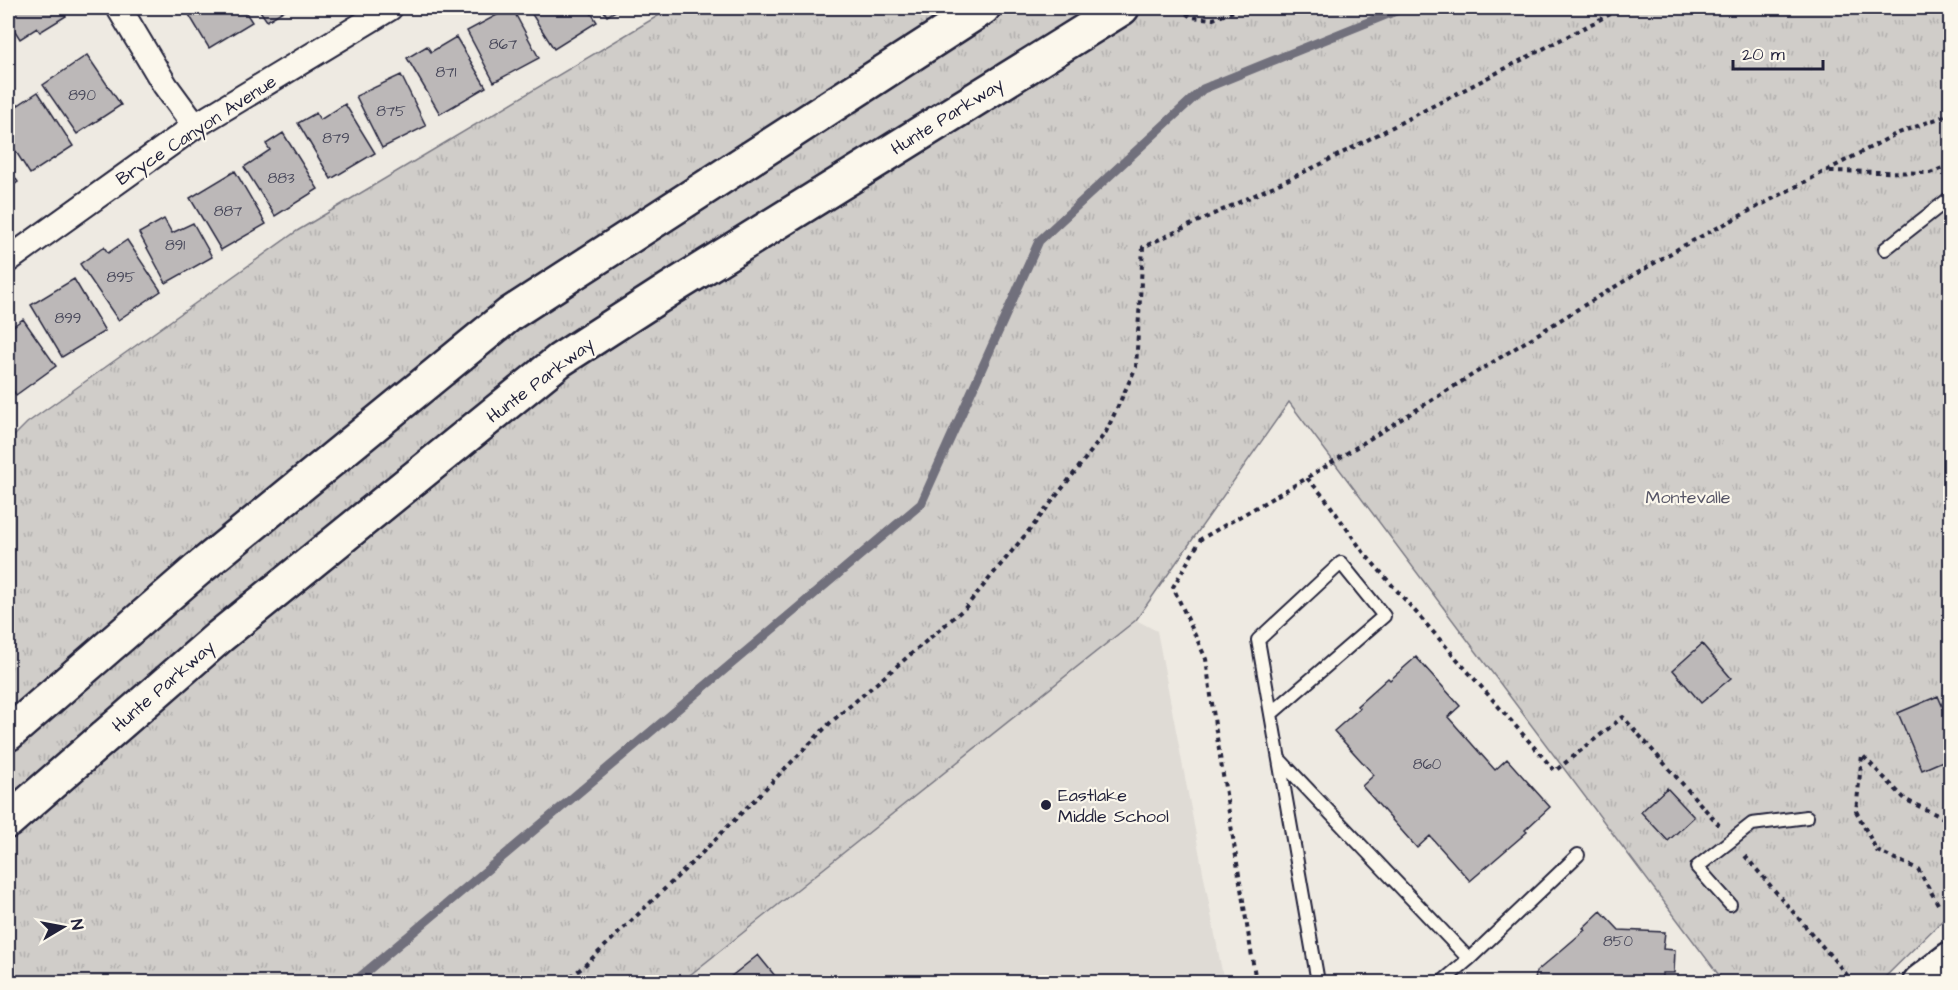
<svg xmlns="http://www.w3.org/2000/svg" width="1958" height="990" font-family="'Architects Daughter',sans-serif">
  <style>
    .built { fill: #dfdbd5 }
    .park { fill: url(#park-tufts); stroke: #797882; stroke-width: 1.5 }
    .lines { fill: none; stroke-linecap: round; stroke-linejoin: round }
    .stream { stroke: #716f7c; stroke-width: 9 }
    .building { fill: #bcb8b8; stroke: #22223b; stroke-width: 1.5 }
    .lane-casing { stroke: #22223b; stroke-width: 16 }
    .street-casing { stroke: #22223b; stroke-width: 28 }
    .secondary-casing { stroke: #22223b; stroke-width: 38 }
    .path { stroke: #22223b; stroke-width: 4; stroke-dasharray: 4.5 4.5; stroke-linecap: butt }
    .lane { stroke: #fbf7ec; stroke-width: 12 }
    .street { stroke: #fbf7ec; stroke-width: 24 }
    .secondary { stroke: #fbf7ec; stroke-width: 33 }
    .poi-dot { fill: #22223b; stroke: #fbf7ec; stroke-width: 2 }
    .labels { text-anchor: middle; stroke-width: 4.5; stroke-linejoin: round; paint-order: stroke }
    .number-label { font-size: 15px; fill: #48485a }
    .street-label { font-size: 18px; fill: #22223b; stroke: #fbf7ec }
    .park-label { font-size: 18px; fill: #565566; stroke: #fbf7ec }
    .poi-label { font-size: 18px; fill: #22223b; stroke: #fbf7ec; text-anchor: start }
  </style>
  <defs>
    <pattern id="park-tufts" width="24" height="20" patternUnits="userSpaceOnUse" patternTransform="scale(1.5)"><rect width="24" height="20" fill="#d0cdc9"/><path d="M3 7l-1-3M5 7V3M7 7l1-3M15 17l-1-3M17 17v-4M19 17l1-3" fill="none" stroke="#b2b0ae"/></pattern>
  </defs>
  <rect width="100%" height="100%" fill="#eeeae2"/>
  <filter id="ink" filterUnits="userSpaceOnUse"><feTurbulence type="fractalNoise" baseFrequency=".0167" numOctaves="2"/><feDisplacementMap in="SourceGraphic" scale="12" xChannelSelector="R" yChannelSelector="G"/><feConvolveMatrix kernelMatrix="1 2 1 2 8 2 1 2 1" color-interpolation-filters="sRGB"/></filter>
  <g filter="url(#ink)">
    <path class="built" d="M1136,620L1157,631L1224,982H681Z"/>
    <path class="park" d="M671,8H1950V913L1880,982H1724L1289,402L1136,620L681,982H8V442L27,423L297,231Z"/>
    <g class="lines">
      <path class="stream" d="M354,982L921,504L1039,241L1203,89L1403,8"/>
    </g>
    <path class="building" d="M8,8H60L66,16L40,32L37,28L20,39L8,20Z
      M185,8H243L252,22L209,48Z
      M258,8H288L267,21Z
      M510,8H512L539,58L494,82L467,31Z
      M528,8H588L597,22L554,49Z
      M602,8H621L607,16Z
      M456,37L486,87L440,114L407,58L427,46L431,52Z
      M87,55L121,105L77,134L43,85Z
      M401,75L426,126L382,148L356,96Z
      M38,92L73,146L30,174L8,139V112Z
      M345,104L375,153L331,179L298,123L316,113L320,120Z
      M283,133L318,189L275,216L244,167L270,150L266,144Z
      M8,166L18,182L8,189Z
      M235,171L266,224L221,250L190,198Z
      M164,219L172,233L193,223L212,257L166,283L139,233Z
      M127,240L161,291L118,320L80,264L104,247L108,253Z
      M74,279L105,331L62,357L31,305Z
      M23,319L56,366L16,395L8,383V330Z
      M1702,644L1731,678L1701,703L1673,670Z
      M1416,657L1460,706L1448,717L1495,770L1507,759L1550,807L1525,830L1527,832L1470,881L1430,836L1417,848L1362,786L1374,775L1334,731L1360,708L1357,706L1388,678L1390,680Z
      M1938,696L1950,724V758L1922,770L1898,713Z
      M1667,788L1694,817L1668,841L1641,812Z
      M1601,911L1619,930L1665,932L1663,949L1675,950L1674,973H1662V982H1535L1536,972L1585,930L1583,928Z
      M758,955L780,982H724Z
      M1678,978L1700,980V982H1677Z"/>
    <g class="lines">
      <defs>
        <path id="lane" d="M1885,249L1950,198
          M1271,714L1384,616L1341,563L1258,640L1318,982
          M1279,759L1469,959L1578,855
          M1730,904L1697,867L1752,824L1807,817
          M1442,982L1469,959"/>
        <path id="street" d="M119,8L165,85L195,126
          M8,260L195,126L390,8"/>
        <path id="secondary" d="M8,734L197,570L510,314L983,8
          M8,821L219,637L560,360L670,289L1122,8
          M1920,982L1950,959"/>
      </defs>
      <use href="#lane" class="lane-casing"/>
      <use href="#street" class="street-casing"/>
      <use href="#secondary" class="secondary-casing"/>
      <path class="path" d="M1179,8L1191,17L1213,19L1243,8
        M1830,171L1930,173L1950,165
        M1307,478L1325,498L1364,553L1555,771L1623,717L1719,825
        M1745,856L1853,982
        M1938,904L1918,869L1877,851L1856,811L1862,755L1906,800L1950,821
        M563,982L582,968L699,856L830,723L965,608L1036,522L1106,432L1136,367L1143,247L1319,165L1622,8
        M1256,982L1215,725L1206,659L1173,587L1201,539L1307,478L1578,309L1681,247L1896,134L1950,114"/>
      <use href="#lane" class="lane"/>
      <use href="#street" class="street"/>
      <use href="#secondary" class="secondary"/>
    </g>
  </g>
  <circle class="poi-dot" cx="1046" cy="805" r="6"/>
  <g class="labels">
    <g class="number-label">
      <text x="503" y="49">867</text>
      <text x="446" y="77">871</text>
      <text x="82" y="100">890</text>
      <text x="391" y="116">875</text>
      <text x="336" y="143">879</text>
      <text x="281" y="183">883</text>
      <text x="228" y="216">887</text>
      <text x="175" y="250">891</text>
      <text x="121" y="282">895</text>
      <text x="68" y="323">899</text>
      <text x="1427" y="769">860</text>
      <text x="1618" y="946">850</text>
    </g>
    <g class="street-label">
      <text transform="translate(947 116) rotate(-32)" y="6">Hunte Parkway</text>
      <text transform="translate(196 130) rotate(-33)" y="6">Bryce Canyon Avenue</text>
      <text transform="translate(540 380) rotate(-37)" y="6">Hunte Parkway</text>
      <text transform="translate(163 686) rotate(-41)" y="6">Hunte Parkway</text>
    </g>
    <g class="park-label">
      <text x="1688" y="503">Montevalle</text>
    </g>
    <g class="poi-label">
      <text x="1058" y="801">Eastlake<tspan x="1058" dy="21">Middle School</tspan></text>
    </g>
  </g>
  <rect width="1958" height="990" fill="none" stroke="#fbf7ec" stroke-width="30"/>
  <rect x="15" y="15" width="1928" height="960" fill="none" stroke="#22223b" stroke-width="2" filter="url(#ink)"/>
  <g transform="translate(63 927) rotate(80)" stroke="#fbf7ec" stroke-width="4.5" paint-order="stroke">
  <path d="M0-4.5L10 22L0 15L-10 22Z" fill="#22223b"/>
  <text y="-9" font-size="16" font-weight="bold" text-anchor="middle" fill="#22223b">N</text>
  </g>
  <path d="M1733 60v9h90v-9" fill="none" stroke="#22223b" stroke-width="3"/>
  <text x="1742" y="60" font-size="18" fill="#22223b" stroke="#fbf7ec" stroke-width="4.5" paint-order="stroke">20 m</text>
</svg>
